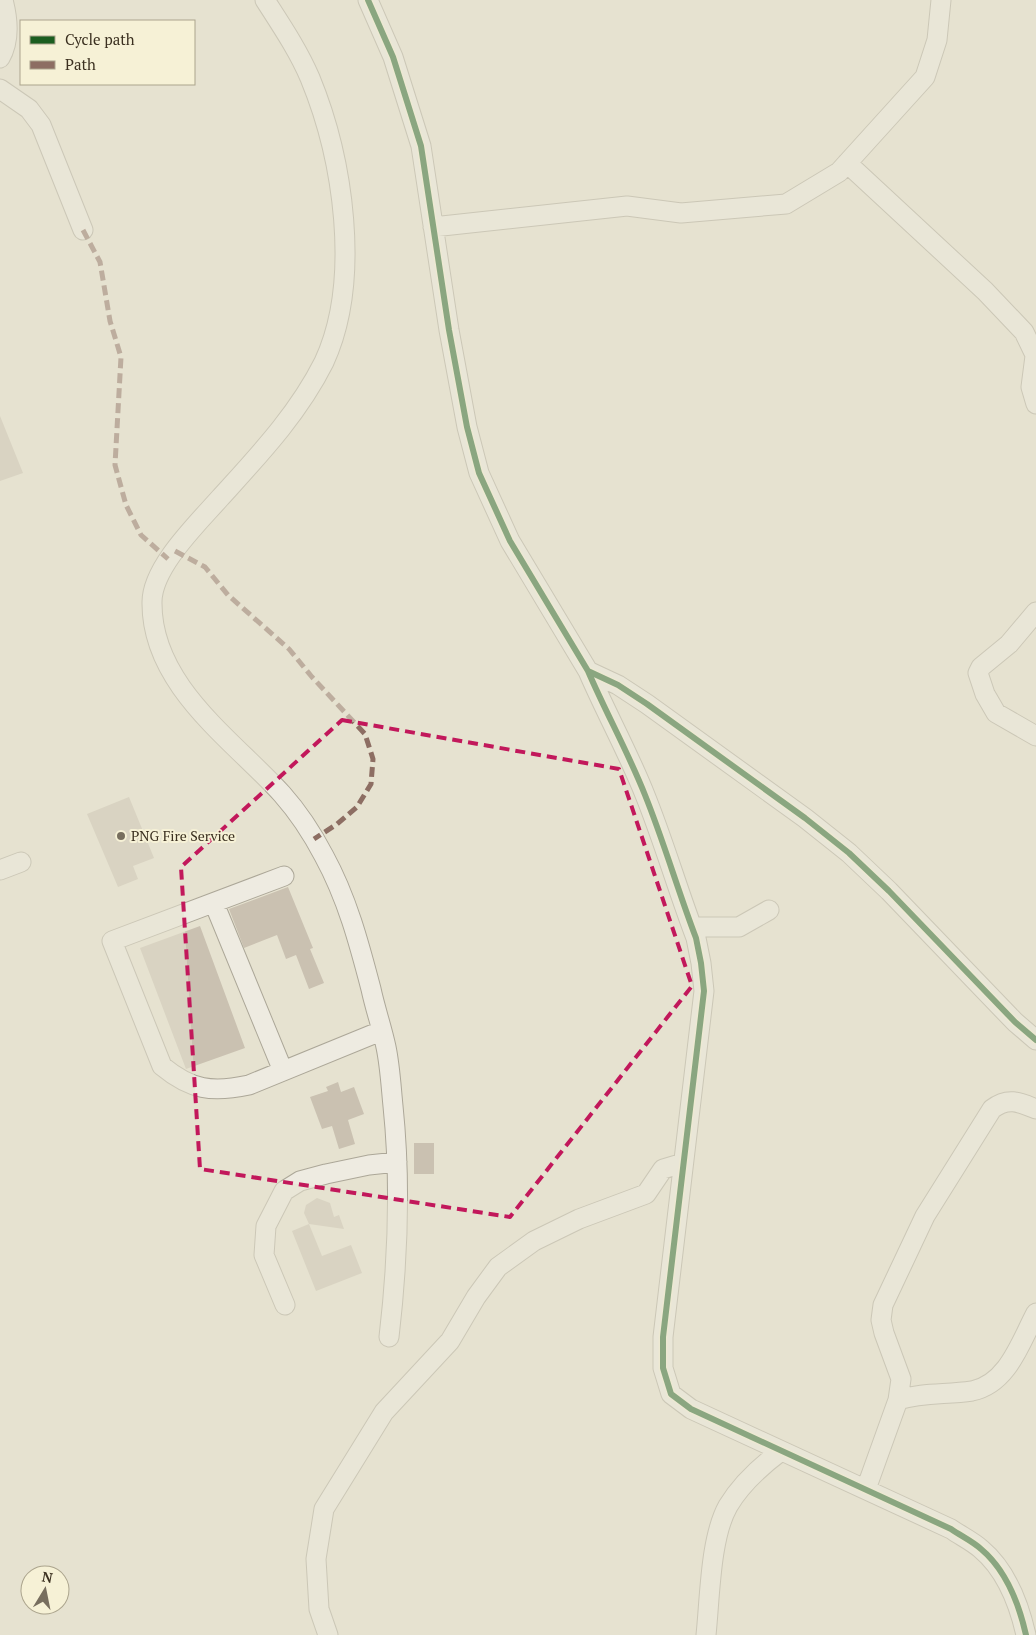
<svg xmlns="http://www.w3.org/2000/svg" width="1036" height="1635" font-family="'PT Serif',serif">
  <style>
    .building { fill: #cac1b1 }
    .lines { fill: none; stroke-linecap: round; stroke-linejoin: round }
    .minor-casing { stroke: #aca798; stroke-width: 21 }
    .minor { stroke: #eeebe1; stroke-width: 19 }
    .quiet { stroke: #8d6e63; stroke-width: 5; stroke-dasharray: 10 5; stroke-linecap: butt }
    .cycleway-casing { stroke: #f6f1d6; stroke-width: 9 }
    .cycleway { stroke: #1b5e20; stroke-width: 6 }
    .marked { fill: none; stroke: #c2185b; stroke-width: 4; stroke-dasharray: 10 6; stroke-linejoin: round }
    .poi-dot { fill: #776e5e; stroke: #f6f1d6; stroke-width: 2 }
    .labels { text-anchor: middle; stroke-width: 4; stroke-linejoin: round; paint-order: stroke }
    .poi-label { font-size: 14px; fill: #3b3020; stroke: #f6f1d6; text-anchor: start }
  </style>
  <rect width="100%" height="100%" fill="#e6e2d0"/>
  <path class="building" d="M0,416L23,473L0,481Z
    M129,797L154,858L133,866L138,879L118,887L87,814Z
    M288,887L313,948L310,949L324,983L309,989L296,955L286,959L277,935L244,948L229,909Z
    M200,926L245,1048L186,1069L140,948Z
    M338,1082L341,1092L354,1087L364,1114L348,1120L355,1144L339,1149L332,1126L322,1129L310,1097L328,1091L326,1087Z
    M414,1143H434V1174H414Z
    M317,1198L330,1203L334,1217L339,1215L344,1229L309,1224L304,1213L306,1205Z
    M309,1224L322,1256L351,1245L362,1273L316,1291L292,1231Z"/>
  <g class="lines">
    <defs>
      <path id="minor" d="M265,0C281,25 298,50 310,78C343,158 362,280 324,362C298,414 259,455 220,498C198,523 152,567 152,602C151,685 232,739 282,794C298,812 313,835 324,856C347,898 359,943 371,989C375,1008 382,1028 386,1047C390,1066 391,1086 393,1106C401,1183 398,1260 389,1337
        M368,0L393,57L421,146L449,330L467,427L479,473L510,541L588,671L618,685L647,704L805,818L849,853L889,891L1015,1022L1036,1040
        M0,58C10,41 8,19 3,0
        M0,89L29,109L41,125L83,230
        M847,163L985,291L1024,332L1036,357
        M433,227L627,206L681,213L786,204L839,172L925,77L937,40L941,0
        M1035,356L1031,387L1036,404
        M1036,612L1009,644L981,667L978,673L985,694L996,713L1036,736
        M588,671C606,713 628,752 645,795C664,842 678,891 696,938L701,963L704,991L663,1337V1368L671,1394L691,1409L951,1529C961,1536 972,1541 981,1549C1006,1570 1019,1604 1026,1635
        M0,870L21,862
        M284,876L112,941L162,1066C191,1090 212,1093 249,1085L381,1031
        M214,903L283,1071
        M692,927H739L769,910
        M285,1305L264,1255L266,1226L284,1191L300,1181L326,1174L369,1165L397,1162
        M898,1400C924,1392 946,1395 972,1391C1008,1384 1021,1341 1036,1313
        M866,1489L898,1400L901,1379L884,1333L881,1320L883,1305L925,1216L992,1109C1008,1097 1019,1102 1036,1109
        M328,1635L319,1609L316,1559L324,1509L384,1412L450,1341L476,1297L498,1267L534,1241L579,1219L646,1194L663,1169L683,1163
        M706,1635C710,1598 710,1538 728,1506C741,1484 761,1466 781,1451"/>
    </defs>
    <use href="#minor" class="minor-casing"/>
    <use href="#minor" class="minor"/>
    <path class="quiet" d="M83,230L100,262L110,321L121,357L115,465L126,505L141,535L168,559
      M175,551L205,567L228,595L289,649L312,677L365,734L373,759L371,784L357,807L337,824L314,839"/>
    <defs>
      <path id="cycleway" d="M368,0L393,57L421,146L449,330L467,427L479,473L510,541L588,671L618,685L647,704L805,818L849,853L889,891L1015,1022L1036,1040
        M588,671C606,713 628,752 645,795C664,842 678,891 696,938L701,963L704,991L663,1337V1368L671,1394L691,1409L951,1529C961,1536 972,1541 981,1549C1006,1570 1019,1604 1026,1635"/>
    </defs>
    <use href="#cycleway" class="cycleway-casing"/>
    <use href="#cycleway" class="cycleway"/>
  </g>
  <path d="M0 0H1036V1635H0ZM342,720L619,769L692,986L510,1217L200,1169L181,867Z" fill="#e6e2d0" fill-opacity=".55" fill-rule="evenodd"/>
  <path class="marked" d="M342,720L619,769L692,986L510,1217L200,1169L181,867Z"/>
  <circle class="poi-dot" cx="121" cy="836" r="5"/>
  <g class="labels">
    <g class="poi-label">
      <text x="131" y="841">PNG Fire Service</text>
    </g>
  </g>
  <rect x="20" y="20" width="175" height="65" fill="#f6f1d6" stroke="#aba48d"/>
  <rect x="30" y="36" width="25" height="8" fill="#1b5e20" stroke="#aba48d"/>
  <text x="65" y="45" font-size="15" fill="#3b3020">Cycle path</text>
  <rect x="30" y="61" width="25" height="8" fill="#8d6e63" stroke="#aba48d"/>
  <text x="65" y="70" font-size="15" fill="#3b3020">Path</text>
  <g transform="translate(45 1590) rotate(10)"><circle r="24" fill="#f6f1d6" stroke="#aba48d"/>
  <path d="M0-4L9 19L0 12L-9 19Z" fill="#776e5e"/>
  <text y="-8" font-size="14" font-weight="bold" text-anchor="middle" fill="#3b3020">N</text>
  </g>
</svg>
